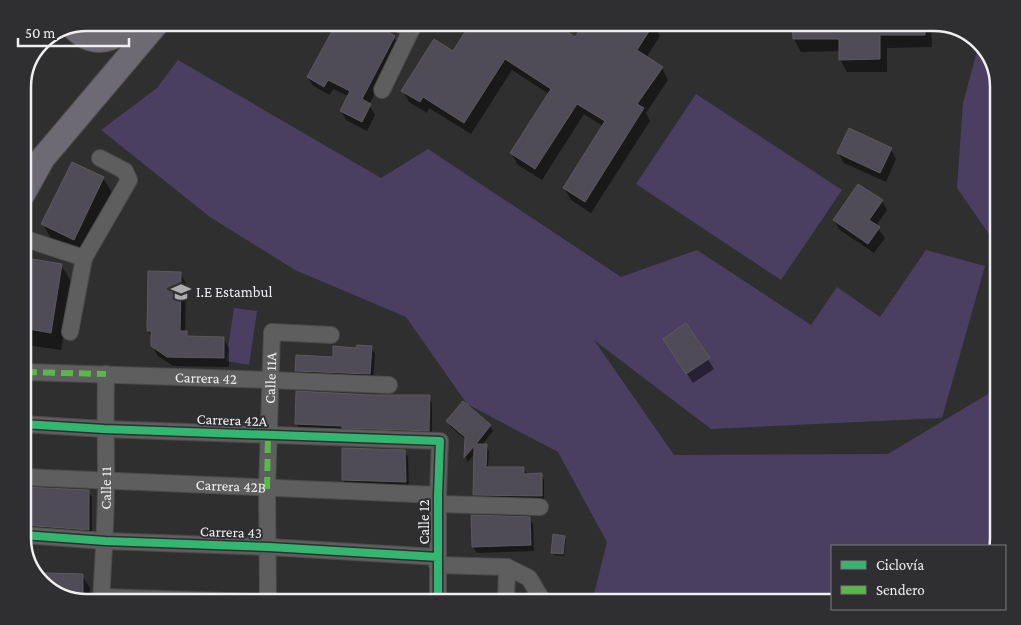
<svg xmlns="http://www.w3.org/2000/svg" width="1021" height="625" font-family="'Crimson Pro',serif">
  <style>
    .green { fill: #4a3f60 }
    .shadow { fill: #0007 }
    .building { fill: #504c57; stroke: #5a5a5b }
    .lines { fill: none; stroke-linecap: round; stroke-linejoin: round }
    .minor-casing { stroke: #4b4b4c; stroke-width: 18 }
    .highway-casing { stroke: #4b4b4c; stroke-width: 26 }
    .minor { stroke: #5e5e5f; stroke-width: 16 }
    .highway { stroke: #6d6a74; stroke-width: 24 }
    .quiet { stroke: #58b947; stroke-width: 6; stroke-dasharray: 12 6; stroke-linecap: butt }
    .cycleway-casing { stroke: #2f2e31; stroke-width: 11 }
    .cycleway { stroke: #33b770; stroke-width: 8 }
    .labels { text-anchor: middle; stroke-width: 4; stroke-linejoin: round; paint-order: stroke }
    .poi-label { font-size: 15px; fill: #efeef0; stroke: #2f2e31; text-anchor: start }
    .street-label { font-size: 15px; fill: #efeef0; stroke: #2f2e31 }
    .rim { fill: none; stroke: #efeef0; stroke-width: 2.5 }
  </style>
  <rect width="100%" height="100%" fill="#2f2f30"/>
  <path class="green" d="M979,44L990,55L998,84V247L957,188L963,103Z
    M178,60L381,178L428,149L621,277L697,250L811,325L837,287L880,317L926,250L985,266L942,418L711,429L594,340L674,455L888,454L998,388V538L996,546H832V602H592L607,542L558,452L467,404L406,317L295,270L210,217L101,130L157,88Z
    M696,94L842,190L781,280L636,184Z
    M234,308L257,311L249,365L226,361Z"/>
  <path class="shadow" d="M649,22L653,25L660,36L646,58L662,68L668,80L646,113L650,121L591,213L571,200L564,188L604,127L584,114L542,180L518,165L511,153L549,94L512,70L471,134L429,108L427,113L409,102L403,91L454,52L576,39Z
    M794,22H931L932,47L887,48V72H847L840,59V51L801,52L794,39Z
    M394,37L399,46L369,105L375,115L367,131L346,120L341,111L348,96L333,89L330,95L313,86L308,77Z
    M891,149L896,159L886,182L844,163L838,153Z
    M103,178L114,196L84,257L53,242L43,224Z
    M882,201L887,210L876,226L885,238L874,253L840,230L834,221Z
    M27,260L61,265L72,283L61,350L27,345L23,337V290Z
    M180,273L186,283L185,332L189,337L223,338L229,348V367L173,366L158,356L152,346V338L148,331Z
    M686,325L714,369L693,383L670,349Z
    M371,347L375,354L373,380L300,377L296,371L358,349Z
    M373,396H429L432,403V436L300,430L296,423Z
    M464,403L490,426L493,431L482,445L486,446L489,451L488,468L524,469L527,474L541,475L544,480V501L477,500L474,495L475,453L468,462L465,457L466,440L451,427L448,422Z
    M404,451L408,457L409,488L347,486L343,480Z
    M23,488L88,491L92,497V535L23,531Z
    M529,518L533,524L534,551L477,553L473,547Z
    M564,537L566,540L564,556L554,555L552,552Z
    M82,575L90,588V602L55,594Z"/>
  <path class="building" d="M337,22H370L395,36L362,99L371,104L362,122L340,111L350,91L328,80L324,87L307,77Z
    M471,22H554L575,37L586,22H655L637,50L663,67L637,104L644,108L585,202L563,188L605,121L577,104L535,169L510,153L551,89L505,59L464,123L423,97L420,102L401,91L434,39L453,51Z
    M792,22H925V35H880V59L839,60V39H793Z
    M849,128L892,148L880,173L837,153Z
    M72,162L104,177L74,240L41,224Z
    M858,184L883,200L869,220L880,227L868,244L833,220Z
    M26,258L62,264L51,333L23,328V282Z
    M148,271L181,272L180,331H187V336L224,337V358L167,357L151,346V331H147Z
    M686,323L710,358L686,374L663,339Z
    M357,345L372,346L370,374L295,371L296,355L333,357V346L356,348Z
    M296,391L373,395H430L429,431L342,428V426L295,424Z
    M463,401L491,425L476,444H487L486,467H524V474L542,473V496L473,495L474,446L464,458L465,437L446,421Z
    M342,448L405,450L406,482L342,480Z
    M23,487L89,490V530L23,525Z
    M471,515L530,517L531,545L472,547Z
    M553,534L565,536L563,554L551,553Z
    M45,573L83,574V601L55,594L45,584Z"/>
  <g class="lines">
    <defs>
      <g id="minor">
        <path d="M396,22L411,30"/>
        <path d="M382,90L415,22"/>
        <path d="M23,238L84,258L70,332"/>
        <path d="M84,258L129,180L125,171L100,158"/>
        <path id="s1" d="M25,372L270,380L389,385"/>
        <path d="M23,424L104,429L440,441L438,495V602"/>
        <path id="s2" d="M23,477L438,495"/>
        <path d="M438,504L540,507"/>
        <path d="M23,535L105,541L269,547L438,557"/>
        <path d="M437,565L507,567L529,578L541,598"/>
        <path d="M102,597L256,602"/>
        <path id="s3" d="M101,602C103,563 106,523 106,483C106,446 105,411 106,374"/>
        <path id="s4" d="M268,602L267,489L272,332L331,335"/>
        <path d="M506,602L507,567"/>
      </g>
      <path id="highway" d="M74,28C96,50 116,38 138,22
        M23,194L43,158L158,22"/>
    </defs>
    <use href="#minor" class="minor-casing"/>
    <use href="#highway" class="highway-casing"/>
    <use href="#minor" class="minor"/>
    <use href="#highway" class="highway"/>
    <path class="quiet" d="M25,372L106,374
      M267,489L268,435"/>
    <defs>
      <path id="cycleway" d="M23,424L104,429L440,441L438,495V602
        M23,535L105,541L269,547L438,557"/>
    </defs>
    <use href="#cycleway" class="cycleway-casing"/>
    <use href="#cycleway" class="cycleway"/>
  </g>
  <defs>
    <symbol id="school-bare" viewBox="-9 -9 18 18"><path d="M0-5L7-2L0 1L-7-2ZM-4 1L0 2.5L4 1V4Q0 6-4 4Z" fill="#acabad" stroke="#2f2e31" stroke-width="2.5" paint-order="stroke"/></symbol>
  </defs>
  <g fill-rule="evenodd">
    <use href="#school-bare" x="167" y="278" width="28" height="28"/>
  </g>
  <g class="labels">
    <g class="poi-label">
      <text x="196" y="297">I.E Estambul</text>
    </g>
    <g class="street-label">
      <text dy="5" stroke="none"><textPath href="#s1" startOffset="181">Carrera 42</textPath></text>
      <text dy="5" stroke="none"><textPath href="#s4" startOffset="224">Calle 11A</textPath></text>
      <text transform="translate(232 420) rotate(2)" y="5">Carrera 42A</text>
      <text dy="5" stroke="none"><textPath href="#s2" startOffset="208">Carrera 42B</textPath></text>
      <text dy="5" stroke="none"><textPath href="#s3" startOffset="114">Calle 11</textPath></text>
      <text transform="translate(424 522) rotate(-90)" y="5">Calle 12</text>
      <text transform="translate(231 532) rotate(2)" y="5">Carrera 43</text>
    </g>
  </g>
  <path d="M0 0H1021V625H0ZM87 31H934A56 56 0 0 1 990 87V538A56 56 0 0 1 934 594H87A56 56 0 0 1 31 538V87A56 56 0 0 1 87 31Z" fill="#2f2e31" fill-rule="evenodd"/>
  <path class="rim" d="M87 31H934A56 56 0 0 1 990 87V538A56 56 0 0 1 934 594H87A56 56 0 0 1 31 538V87A56 56 0 0 1 87 31Z"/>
  <rect x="831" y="545" width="175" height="65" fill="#2f2e31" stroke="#7c7b7d"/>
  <rect x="841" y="561" width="25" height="8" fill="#33b770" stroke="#7c7b7d"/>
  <text x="876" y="570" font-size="15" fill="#efeef0">Ciclovía</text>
  <rect x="841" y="586" width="25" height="8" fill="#58b947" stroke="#7c7b7d"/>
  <text x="876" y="595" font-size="15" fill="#efeef0">Sendero</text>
  <path d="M18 38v8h111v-8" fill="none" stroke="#efeef0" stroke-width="2.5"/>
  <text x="25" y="38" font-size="15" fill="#efeef0" stroke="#2f2e31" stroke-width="4" paint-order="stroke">50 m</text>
</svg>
